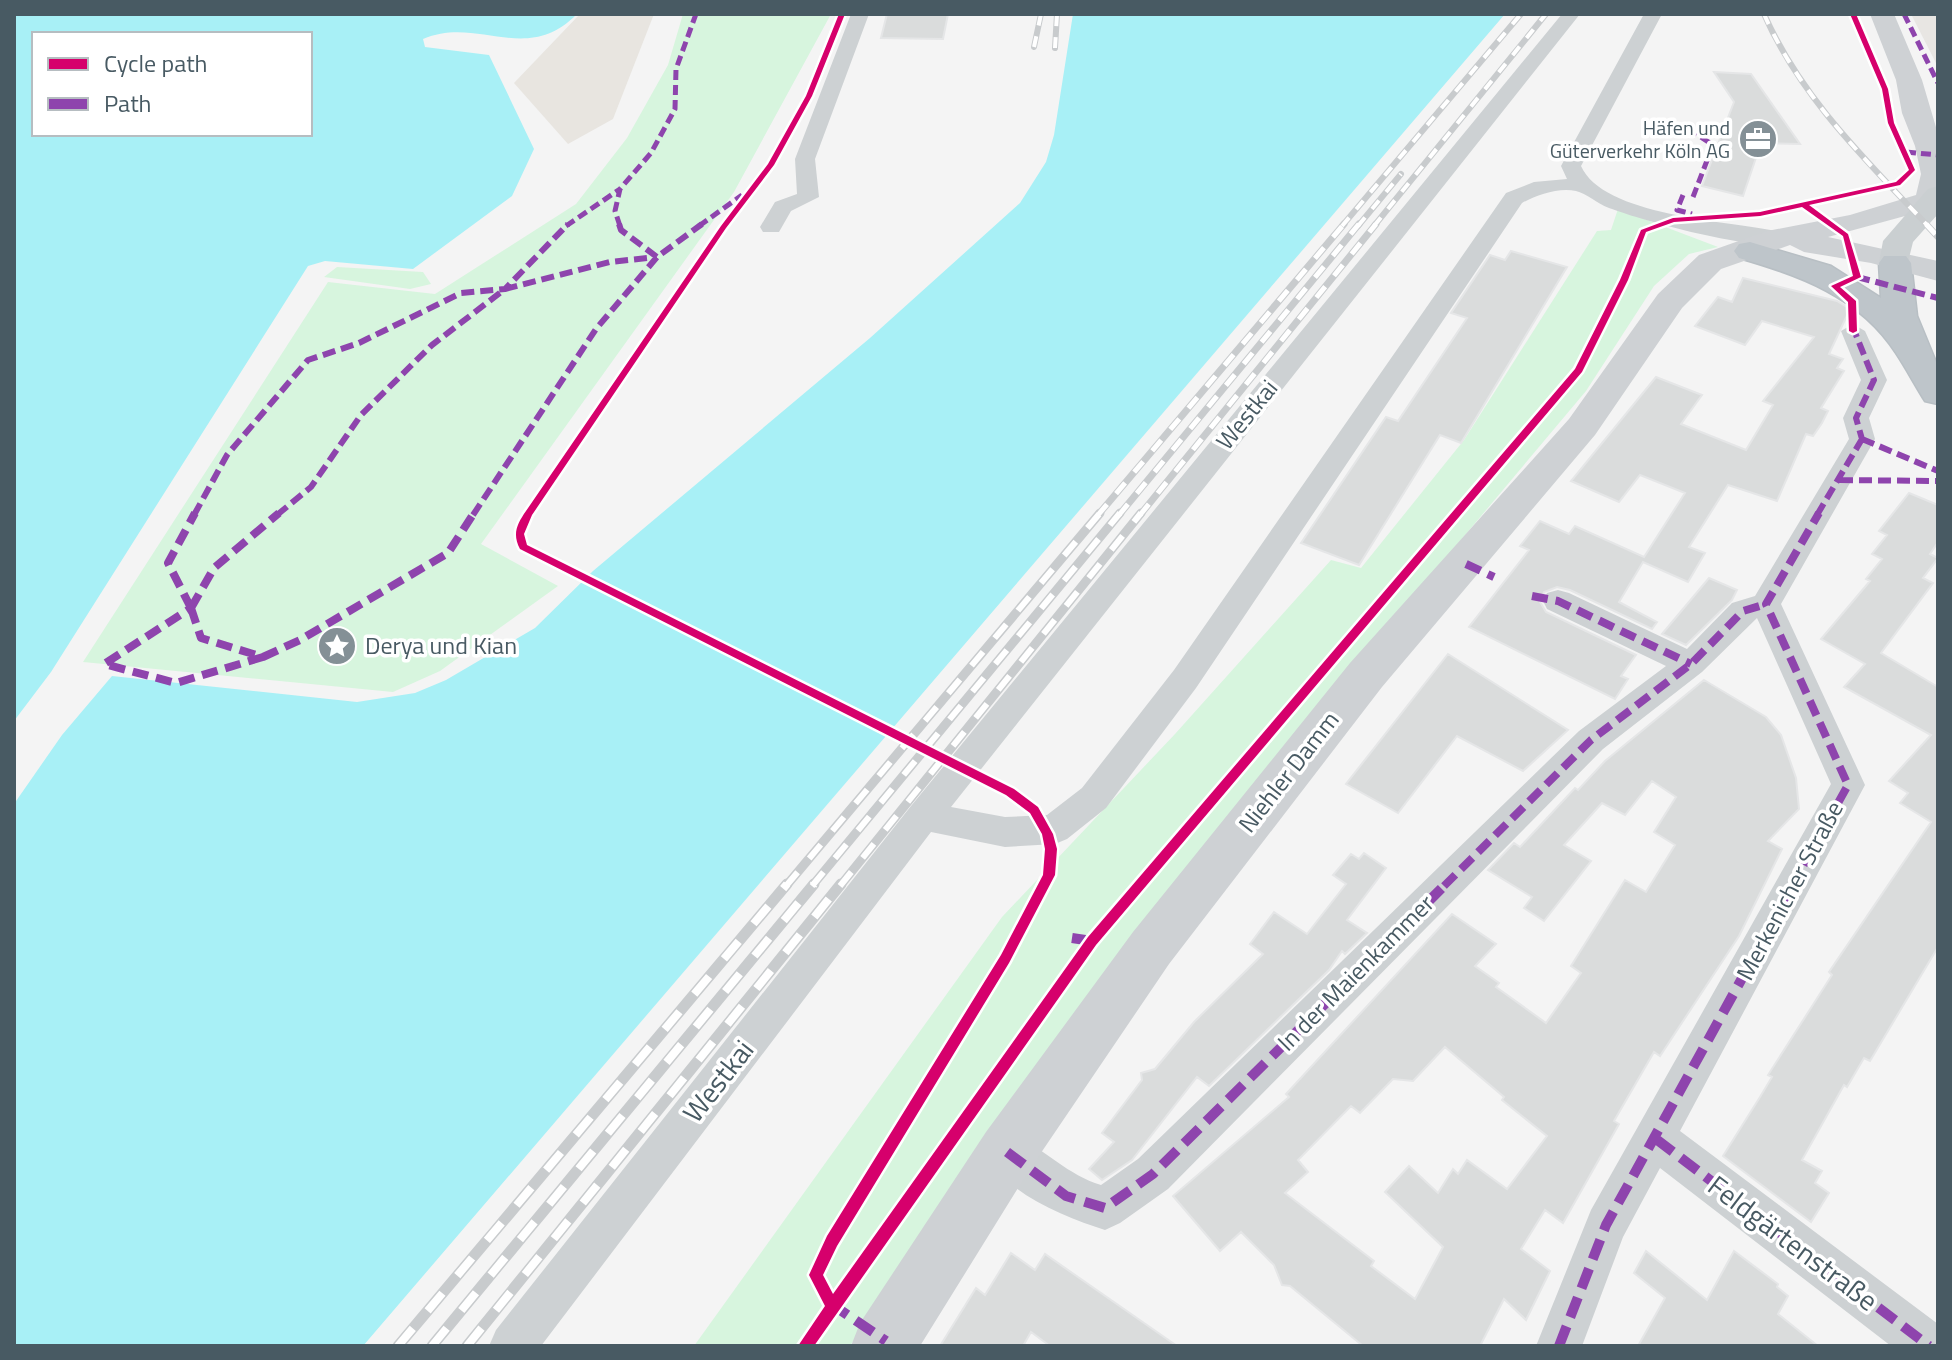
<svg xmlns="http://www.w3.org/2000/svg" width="1952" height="1360" font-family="'Titillium Web',sans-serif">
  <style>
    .commercial { fill: #e8e6e3 }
    .green { fill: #d7f5de }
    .sand { fill: #e8e5e0 }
    .water { fill: #a8f0f6; fill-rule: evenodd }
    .building { fill: #dadcdc; stroke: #e5e6e7; stroke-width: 2; fill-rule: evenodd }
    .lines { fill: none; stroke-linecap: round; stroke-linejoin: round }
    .highway-casing { stroke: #b8bfc4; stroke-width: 3 }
    .street { fill: #cdd1d3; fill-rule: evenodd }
    .secondary { fill: #ced1d4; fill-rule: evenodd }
    .primary { fill: #cacfd1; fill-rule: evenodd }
    .highway { fill: #bec5ca; fill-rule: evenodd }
    .rail-far3-casing { stroke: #c8cbcd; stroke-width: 6 }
    .rail-far2-casing { stroke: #c8cbcd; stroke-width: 7 }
    .rail-far1-casing { stroke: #c8cbcd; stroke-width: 9 }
    .rail-casing { stroke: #c8cbcd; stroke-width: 11 }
    .rail-far3 { stroke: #fff; stroke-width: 4; stroke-dasharray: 11; stroke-linecap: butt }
    .rail-far2 { stroke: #fff; stroke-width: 5; stroke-dasharray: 14; stroke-linecap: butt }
    .rail-far1 { stroke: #fff; stroke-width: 6; stroke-dasharray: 18; stroke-linecap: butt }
    .rail { stroke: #fff; stroke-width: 8; stroke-dasharray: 23; stroke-linecap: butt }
    .quiet-far3 { stroke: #8e44ad; stroke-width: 5; stroke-dasharray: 10 5; stroke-linecap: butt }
    .quiet-far2 { stroke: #8e44ad; stroke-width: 6; stroke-dasharray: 13 6; stroke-linecap: butt }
    .quiet-far1 { stroke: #8e44ad; stroke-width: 8; stroke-dasharray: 16 8; stroke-linecap: butt }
    .quiet { stroke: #8e44ad; stroke-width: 10; stroke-dasharray: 21 10; stroke-linecap: butt }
    .cycleway-casing { stroke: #fff; stroke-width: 5 }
    .cycleway { fill: #d6006c; fill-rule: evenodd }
    .labels { text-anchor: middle; stroke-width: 7; stroke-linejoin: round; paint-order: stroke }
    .far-poi-label { font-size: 20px; fill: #485a63; stroke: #fff; text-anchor: end }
    .street-label { font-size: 24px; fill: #485a63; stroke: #fff }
    .poi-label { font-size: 24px; fill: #485a63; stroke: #fff; text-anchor: start }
    .near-street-label { font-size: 28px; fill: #485a63; stroke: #fff }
  </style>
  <rect width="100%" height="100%" fill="#f4f4f4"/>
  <path class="commercial" d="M1911,14H1938V67Z"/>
  <path class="green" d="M683,14H831L734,192L481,544L558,586L440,671L393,692L83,662L328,282L435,294L576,204L627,138L668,65Z
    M1618,209L1718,247L1689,254L1654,286L1586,391L1225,821L983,1142L850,1346H694L1002,917L1175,734L1331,560L1361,568L1464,440L1597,231L1611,230Z
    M337,267L423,272L431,284L410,289L324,277Z"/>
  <path class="sand" d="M580,14H654L613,119L568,144L514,83Z"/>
  <path class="water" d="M14,14H577C526,66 478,15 423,39L425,47L489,55L534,149L512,196L413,269L325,261L308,266L51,672L14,721ZM34,34H310V134H34Z
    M1073,14H1505L363,1346H14V804L62,735L112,676L357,702L415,693L446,680L535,628L593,571L870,338L1020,203L1046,162L1054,135Z"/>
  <path class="building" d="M887,14H948L943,39L881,38Z
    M1714,72L1751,74L1800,144L1761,143L1743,196L1702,186L1734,102Z
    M1511,251L1567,267L1461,443L1440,435L1359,565L1301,543L1386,417L1398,421L1467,318L1451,313L1490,255L1505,260Z
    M1743,278L1837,301L1850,309L1829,354L1843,359L1837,368L1844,371L1821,408L1828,411L1822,423L1813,436L1806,434L1777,501L1728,485L1689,547L1705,553L1688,582L1643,562L1619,602L1657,622L1652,629L1570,590L1557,587L1544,592L1540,602L1546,612L1636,655L1621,676L1628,679L1615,699L1469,627L1529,550L1520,546L1540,521L1569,534L1575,526L1644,557L1685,493L1640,475L1619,502L1571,481L1656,377L1702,395L1681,424L1746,450L1773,405L1763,401L1814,337L1762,321L1745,345L1695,326L1718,297L1732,302Z
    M1909,493L1938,505V542L1930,554L1938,558L1923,578L1933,583L1881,653L1938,687V947L1870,1061L1864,1058L1847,1087L1844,1085L1802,1160L1822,1171L1815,1183L1829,1193L1811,1222L1723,1156L1760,1097L1772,1077L1768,1075L1832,975L1829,972L1931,822L1900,803L1908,793L1889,781L1931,735L1844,687L1865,664L1821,639L1870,581L1866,579L1882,559L1872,554L1887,535L1879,531Z
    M1709,578L1737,590L1732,600L1686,645L1662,634Z
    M1448,654L1568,730L1523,771L1457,736L1398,813L1346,784Z
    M1704,680L1766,717L1781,735L1796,778L1799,809L1768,841L1782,849L1739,936L1660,1056L1654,1052L1614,1121L1619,1124L1563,1223L1545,1210L1521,1249L1550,1271L1526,1320L1504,1299L1480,1346H1363L1290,1286L1282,1285L1274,1265L1241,1232L1220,1251L1173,1196L1289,1097L1286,1094L1452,914L1496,944L1475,966L1499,983L1496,987L1546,1023L1581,973L1571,966L1625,880L1646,892L1675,845L1654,832L1676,797L1652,781L1625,815L1602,803L1564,845L1591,861L1544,921L1524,908L1532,897L1488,870L1514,843L1520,847L1575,788L1578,790L1605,761ZM1445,1047L1504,1097L1502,1100L1547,1136L1507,1189L1467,1160L1458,1174L1453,1169L1438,1193L1409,1166L1385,1192L1443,1247L1415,1299L1371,1266L1374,1261L1285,1193L1308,1172L1298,1160L1351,1106L1360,1113L1393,1079L1413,1081Z
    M1364,853L1386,868L1347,920L1367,933L1345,954L1342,951L1329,970L1209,1086L1197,1077L1132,1160L1102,1180L1089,1169L1114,1142L1102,1133L1142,1080L1141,1073L1155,1069L1194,1022L1263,954L1250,944L1274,912L1307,934L1346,884L1333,875L1351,854L1359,859Z
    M1646,1251L1707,1300L1734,1251L1778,1284L1777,1287L1788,1296L1778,1314L1818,1346H1638L1665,1298L1634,1273Z
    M1011,1253L1035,1270L1045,1254L1177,1346H1050L1031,1332L1023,1346H940L976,1288L985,1295Z"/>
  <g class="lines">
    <defs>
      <path id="highway" d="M1750,242L1831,266L1881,298L1879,263L1884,256H1906L1911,263L1917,316L1938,367V404L1925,401C1915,385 1906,368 1896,353C1860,297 1799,275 1739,258L1734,251L1739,244Z"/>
    </defs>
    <use href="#highway" class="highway-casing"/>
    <path class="street" d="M851,14H869L815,159L819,197L791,211L779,232H763L760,227L775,202L797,194L795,159Z
      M1562,14H1580L951,807L1005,817L1047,815L1082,788L1174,670L1506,193L1534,182L1567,179L1561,166L1644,14H1662L1581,166C1604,218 1737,221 1786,233L1789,238L1786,243C1751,251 1644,221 1609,208C1598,204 1586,193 1576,191C1559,187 1536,195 1522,203L1196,688L1106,808L1067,839L1055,844L1005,847L931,832L541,1346H489L496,1330L911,806Z
      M1853,324L1865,331L1887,380L1869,418L1875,439L1781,604L1865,785L1680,1131L1938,1324V1346H1891L1660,1168L1623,1237L1582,1346H1536L1591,1210L1831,784L1757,618L1702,672L1603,749L1168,1189L1120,1223L1105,1230C1065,1217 1003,1193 986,1152L992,1137L1007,1131C1041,1145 1065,1174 1101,1185L1138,1159L1579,731L1666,666L1547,609L1543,601L1547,593L1558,590L1569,593L1687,649L1732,603L1755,596L1849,439L1843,418L1861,380L1841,331Z"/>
    <path class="secondary" d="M1870,14H1894L1922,80L1938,134V207L1828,237L1938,261V281L1871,263L1804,252L1790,245L1721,269L1682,308L1595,435L1382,687L1169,964L1028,1172L920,1346H851L860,1323L986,1132L1133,932L1350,663L1569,419L1658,294L1699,255L1767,231L1850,215L1916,195L1921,174L1915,146L1902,113L1896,80Z"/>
    <path class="primary" d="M1938,186V214L1913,242L1906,270H1884L1879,263L1883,241L1928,189Z"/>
    <use href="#highway" class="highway"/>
    <defs>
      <path id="rail-far3" d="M1764,14C1801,98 1866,160 1928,226
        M1034,47L1041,14
        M1055,48L1057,14
        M1342,226L1521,14
        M1358,226L1401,174
        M1374,226L1546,14"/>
      <path id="rail-far2" d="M1926,224L1938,237
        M1098,515L1344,224
        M1119,515L1359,224
        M1140,515L1376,224"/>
      <path id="rail-far1" d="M786,886L1100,513
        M812,886L1120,513
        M840,886L1141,513"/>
      <path id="rail" d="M398,1346L787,884
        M432,1346L814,884
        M467,1346L841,884"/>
    </defs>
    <use href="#rail-far3" class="rail-far3-casing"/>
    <use href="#rail-far2" class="rail-far2-casing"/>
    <use href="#rail-far1" class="rail-far1-casing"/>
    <use href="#rail" class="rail-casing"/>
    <use href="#rail-far3" class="rail-far3"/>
    <use href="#rail-far2" class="rail-far2"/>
    <use href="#rail-far1" class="rail-far1"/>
    <use href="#rail" class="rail"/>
    <path class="quiet-far3" d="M1904,14L1938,83
      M1906,152L1938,155
      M1683,195L1677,210L1692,214
      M1693,197L1713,145L1696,134
      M566,226L620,189
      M620,226L615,211L620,189L651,153L675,109L676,69L696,14
      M699,226L742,195"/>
    <path class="quiet-far2" d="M619,224L621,230L657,257L702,224
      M1857,277L1938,298
      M1852,325L1874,380L1856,418L1862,439
      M1862,439L1938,471
      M1840,480L1938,481
      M194,515L227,455L308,360L359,343L461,293L505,289L568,224
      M277,515L311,487L361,415L432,345L505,289L610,262L657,257
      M473,515L596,329L657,257
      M1817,515L1862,439"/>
    <path class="quiet-far1" d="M1466,564L1494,577
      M1532,596L1558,601L1691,664
      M191,608L168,563L195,513
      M191,608L214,568L279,513
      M191,608L201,638L263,657L176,683L104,664Z
      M263,657L300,640L448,553L474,513
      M1444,886L1591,740L1691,664L1743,611L1766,604
      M1792,886L1848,785L1766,604L1819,513"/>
    <path class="quiet" d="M1072,938L1092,941
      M1656,1139L1929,1346
      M1007,1152L1066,1196L1105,1208L1153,1174L1446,884
      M830,1303L886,1341
      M1559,1346L1606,1225L1794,884"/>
    <defs>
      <path id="cycleway" d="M839,14H845L812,96L774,165L726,228L532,515L524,534L527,545L1014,789L1038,807L1053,834L1057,849L1055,875L1009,963L837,1246L823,1275L833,1294L1088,937L1575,369L1620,280L1641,230L1673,218L1760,212L1896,182L1909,170L1888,123L1882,89L1850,14H1856L1888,89L1894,123L1915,170L1900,185L1809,205L1848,234L1861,277L1840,287L1856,301L1857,331L1853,333L1849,331L1848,302L1831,286L1853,276L1843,236L1802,207L1760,216L1674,222L1646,232L1628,280L1582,372L1096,945L814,1346H798L825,1306L809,1275L827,1236L1001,955L1043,875L1045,849L1042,834L1030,813L1006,795L520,549C512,534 517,524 526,511L721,226L768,164L806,96Z"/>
    </defs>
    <use href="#cycleway" class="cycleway-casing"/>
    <use href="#cycleway" class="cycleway"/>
  </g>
  <defs>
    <symbol id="office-disc" viewBox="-11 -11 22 22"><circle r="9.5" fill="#849096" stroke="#fff"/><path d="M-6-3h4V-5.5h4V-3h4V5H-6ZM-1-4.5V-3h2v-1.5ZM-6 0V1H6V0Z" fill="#fff"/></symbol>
    <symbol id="sight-disc" viewBox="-11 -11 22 22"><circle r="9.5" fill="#849096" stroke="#fff"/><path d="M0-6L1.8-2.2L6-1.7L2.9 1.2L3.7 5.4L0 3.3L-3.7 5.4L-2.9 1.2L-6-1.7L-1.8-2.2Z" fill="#fff"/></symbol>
  </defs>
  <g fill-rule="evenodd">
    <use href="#office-disc" x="1736" y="117" width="44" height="44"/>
    <use href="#sight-disc" x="315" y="624" width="44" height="44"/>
  </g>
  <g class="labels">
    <g class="far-poi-label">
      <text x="1730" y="135">Häfen und<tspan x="1730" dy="23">Güterverkehr Köln AG</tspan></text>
    </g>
    <g class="street-label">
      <text transform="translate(1247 415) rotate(-51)" y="8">Westkai</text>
      <text transform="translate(1289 772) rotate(-52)" y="8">Niehler Damm</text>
      <text transform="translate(1790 891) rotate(-62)" y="8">Merkenicher Straße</text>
      <text transform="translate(1356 973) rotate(-45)" y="8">In der Maienkammer</text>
    </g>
    <g class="poi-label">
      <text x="365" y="654">Derya und Kian</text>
    </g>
    <g class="near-street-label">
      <text transform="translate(718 1081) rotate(-52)" y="10">Westkai</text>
      <text transform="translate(1793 1243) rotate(37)" y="10">Feldgärtenstraße</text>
    </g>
  </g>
  <rect width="1952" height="1360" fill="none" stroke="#485a63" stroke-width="32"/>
  <rect x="32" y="32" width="280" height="104" fill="#ffffff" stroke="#b6bdc1" stroke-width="2"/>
  <rect x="48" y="58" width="40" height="12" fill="#d6006c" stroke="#b6bdc1" stroke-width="2"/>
  <text x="104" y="72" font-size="24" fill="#485a63">Cycle path</text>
  <rect x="48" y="98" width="40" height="12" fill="#8e44ad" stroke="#b6bdc1" stroke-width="2"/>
  <text x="104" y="112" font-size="24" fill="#485a63">Path</text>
</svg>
